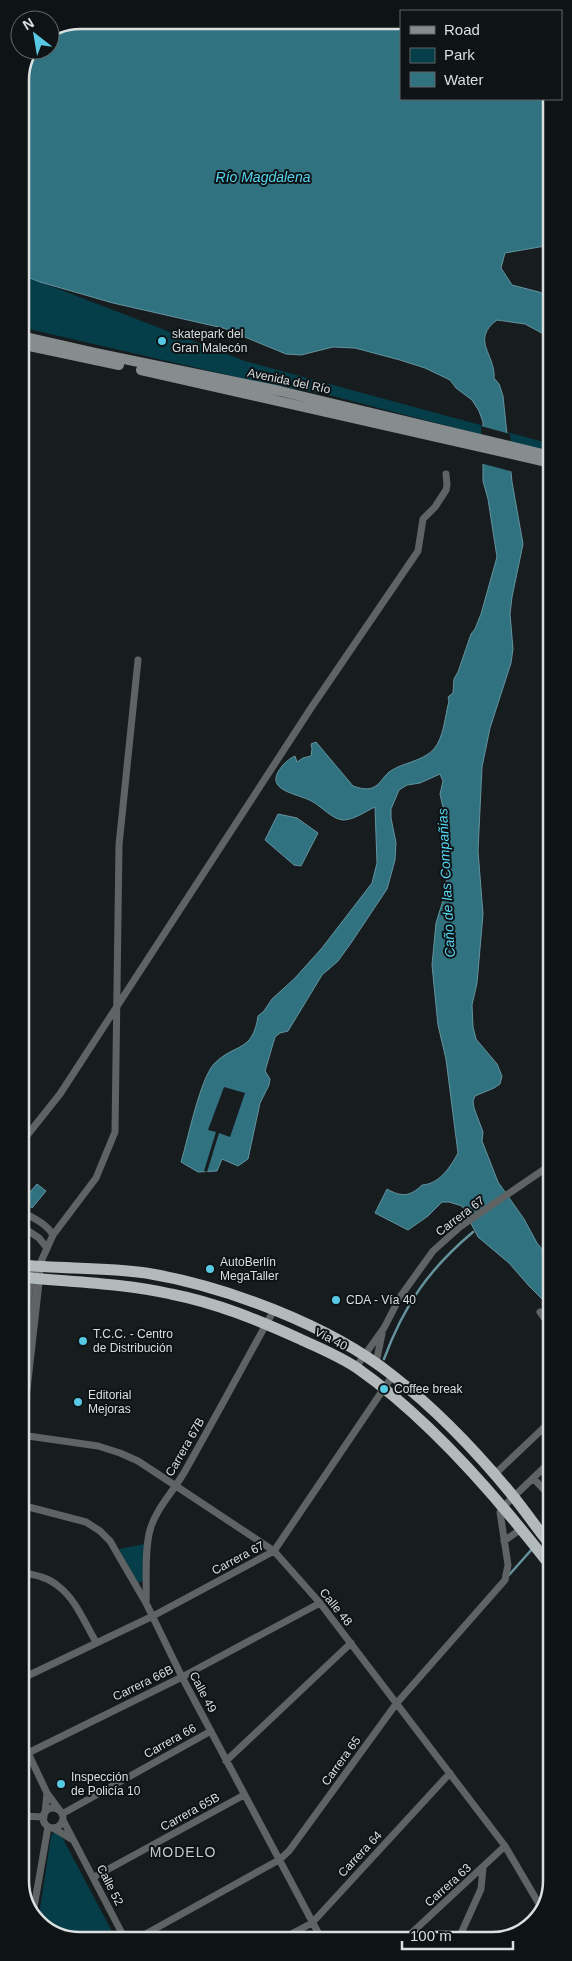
<svg xmlns="http://www.w3.org/2000/svg" width="572" height="1961" font-family="Arial,sans-serif">
  <style>
    .green { fill: #053d48 }
    .water { fill: #317281; stroke: #64939e }
    .pier { fill: #171d1f }
    .lines { fill: none; stroke-linecap: round; stroke-linejoin: round }
    .stream { stroke: #64939e; stroke-width: 2.5 }
    .minor { stroke: #606364; stroke-width: 7 }
    .tertiary { stroke: #606364; stroke-width: 9 }
    .secondary { stroke: #878c8e; stroke-width: 10 }
    .trunk { stroke: #b3babc; stroke-width: 11 }
    .poi-dot { fill: #57c9e2; stroke: #0e1416; stroke-width: 2 }
    .labels { text-anchor: middle; stroke-width: 4; stroke-linejoin: round; paint-order: stroke }
    .poi-label { font-size: 12px; fill: #dbdfe0; stroke: #0e1416; text-anchor: start }
    .street-label { font-size: 12px; fill: #dbdfe0; stroke: #0e1416 }
    .water-label { font-size: 14px; font-style: italic; fill: #56d5f1; stroke: #0e1416 }
    .neighbourhood-label { font-size: 14px; letter-spacing: 1px; fill: #c3cbcd; stroke: #0e1416 }
    .rim { fill: none; stroke: #dbdfe0; stroke-width: 2.5 }
  </style>
  <rect width="100%" height="100%" fill="#171d1f"/>
  <path class="green" d="M20,274L245,361L551,444V453L329,395L263,383L20,327Z
    M144,1544L143,1581L138,1583L119,1549Z
    M54,1832L61,1835L117,1941H76L41,1926L38,1922L51,1836Z"/>
  <path class="water" d="M80,20H401V99H551V245L505,253L501,268L512,285L539,292L551,297V338L525,324L497,320C470,340 496,355 494,378L499,384L503,396L512,482L523,544L512,597L510,614L513,649L511,663L490,728L482,767L478,851L483,914L477,983L472,1005L473,1027L476,1039L497,1064L502,1076L500,1084L494,1088L475,1096L473,1101L474,1108L483,1132L482,1141L498,1182L524,1219L537,1243L552,1261V1309L529,1286L509,1263L478,1237L462,1206L449,1202H442L428,1216L408,1230L375,1213L387,1189C401,1197 410,1197 422,1185C439,1184 450,1168 458,1153L446,1059L438,1025L432,965L436,923L445,894L447,873L442,829L444,812L440,794L443,781L440,774L420,783L407,785L399,790L391,809V818L396,843L395,860L387,889L351,943L338,961L322,975L288,1031L280,1033L275,1037L265,1071L270,1079L269,1085L260,1103L248,1159L238,1166L222,1159L217,1171L198,1172L181,1162C188,1139 200,1079 214,1064C234,1043 253,1053 258,1016L264,1011L272,999L295,978L322,948L372,883L377,863L375,807C366,811 354,820 343,820C332,819 322,807 313,802C301,794 267,792 278,772C283,764 287,760 295,756L297,762L303,758L311,756L312,749L311,744L316,742L353,786C359,788 366,790 372,788C380,785 383,777 389,772C403,762 422,762 434,749C444,737 445,716 449,701L448,697L453,693L454,679L458,672L471,634L475,629L481,614L497,557L488,499L483,481V422L479,411L472,400L456,388L450,380L425,368L400,360L355,348L333,347L301,355L286,354L223,328L113,303L40,282L20,274V80L33,50H50V32Z
    M278,814L297,818L318,833L301,866L294,865L265,840Z
    M37,1184L46,1191L32,1208L23,1200Z"/>
  <path class="pier" d="M481,426L510,434L514,472L480,463L482,454Z
    M224,1087L245,1093L230,1137L219,1133L207,1172L204,1171L216,1132L208,1130Z"/>
  <g class="lines">
    <path class="stream" d="M384,1359C404,1305 429,1269 473,1232
      M546,1535L552,1530
      M509,1575L533,1548"/>
    <path class="minor" d="M21,1143L60,1094L311,708L418,551L423,519L435,507L446,490L447,485L446,474
      M21,1212C33,1217 47,1224 53,1235L39,1266
      M21,1226L39,1238L47,1248
      M53,1235L96,1178L115,1132L119,845L138,660
      M540,1312L552,1329
      M376,1363L382,1334
      M356,1367L384,1328L400,1297L433,1251L461,1226L552,1164
      M21,1435L98,1446L120,1453L138,1461L176,1486L274,1551L320,1603L505,1846L542,1909
      M495,1474L552,1420
      M533,1478L552,1498
      M21,1505L86,1522L100,1531L110,1541L146,1603L182,1677L322,1940
      M504,1541L521,1529
      M21,1572C34,1575 48,1577 58,1586C76,1599 85,1624 96,1642
      M146,1603C147,1580 144,1553 150,1530C156,1508 174,1491 185,1471C215,1418 244,1364 274,1310
      M21,1679L153,1616L274,1551L393,1375
      M21,1738L47,1793L61,1812
      M28,1753L182,1677L320,1603
      M226,1761L351,1643
      M43 1818a10 10 0 1 1 20 0a10 10 0 1 1-20 0Z
      M45,1813L47,1793
      M62,1814L211,1731
      M21,1816L44,1817
      M63,1820L126,1941
      M53,1828L73,1840
      M94,1877L244,1795
      M33,1913L48,1827
      M280,1940L312,1923L450,1773
      M404,1940L505,1846
      M458,1940L481,1889L483,1868
      M133,1941L279,1860L289,1851L396,1704L505,1580L508,1565L500,1512L504,1506L552,1460"/>
    <path class="tertiary" d="M21,1351L30,1273
      M21,1434L39,1274"/>
    <path class="secondary" d="M20,336L95,353L280,391L551,456
      M20,344L119,365
      M141,370L551,463"/>
    <path class="trunk" d="M21,1265C62,1269 104,1267 146,1273C225,1286 329,1325 392,1375C437,1410 477,1452 513,1496C526,1512 538,1530 552,1547
      M21,1277C70,1282 123,1283 171,1294C217,1303 258,1320 300,1339C319,1348 339,1356 357,1368C430,1419 498,1498 552,1568"/>
  </g>
  <g class="poi-dot">
    <circle cx="162" cy="341" r="5"/>
    <circle cx="210" cy="1269" r="5"/>
    <circle cx="336" cy="1300" r="5"/>
    <circle cx="83" cy="1341" r="5"/>
    <circle cx="384" cy="1389" r="5"/>
    <circle cx="78" cy="1402" r="5"/>
    <circle cx="61" cy="1784" r="5"/>
  </g>
  <g class="labels">
    <g class="poi-label">
      <text x="172" y="338">skatepark del<tspan x="172" dy="14">Gran Malecón</tspan></text>
      <text x="220" y="1266">AutoBerlín<tspan x="220" dy="14">MegaTaller</tspan></text>
      <text x="346" y="1304">CDA - Vía 40</text>
      <text x="93" y="1338">T.C.C. - Centro<tspan x="93" dy="14">de Distribución</tspan></text>
      <text x="394" y="1393">Coffee break</text>
      <text x="88" y="1399">Editorial<tspan x="88" dy="14">Mejoras</tspan></text>
      <text x="71" y="1781">Inspección<tspan x="71" dy="14">de Policía 10</tspan></text>
    </g>
    <g class="street-label">
      <text transform="translate(289 381) rotate(12)" y="4">Avenida del Río</text>
      <text transform="translate(460 1216) rotate(-37)" y="4">Carrera 67</text>
      <text transform="translate(331 1339) rotate(27)" y="4">Vía 40</text>
      <text transform="translate(185 1447) rotate(-60)" y="4">Carrera 67B</text>
      <text transform="translate(238 1558) rotate(-28)" y="4">Carrera 67</text>
      <text transform="translate(336 1607) rotate(51)" y="4">Calle 48</text>
      <text transform="translate(143 1683) rotate(-26)" y="4">Carrera 66B</text>
      <text transform="translate(203 1692) rotate(62)" y="4">Calle 49</text>
      <text transform="translate(170 1741) rotate(-29)" y="4">Carrera 66</text>
      <text transform="translate(341 1761) rotate(-54)" y="4">Carrera 65</text>
      <text transform="translate(190 1812) rotate(-29)" y="4">Carrera 65B</text>
      <text transform="translate(360 1854) rotate(-47)" y="4">Carrera 64</text>
      <text transform="translate(110 1885) rotate(63)" y="4">Calle 52</text>
      <text transform="translate(448 1885) rotate(-42)" y="4">Carrera 63</text>
    </g>
    <g class="water-label">
      <text x="263" y="182">Río Magdalena</text>
      <text transform="translate(446 883) rotate(-93)" y="5">Caño de las Compañias</text>
    </g>
    <g class="neighbourhood-label">
      <text x="183" y="1857">MODELO</text>
    </g>
  </g>
  <path d="M0 0H572V1961H0ZM80 29H492A51 51 0 0 1 543 80V1881A51 51 0 0 1 492 1932H80A51 51 0 0 1 29 1881V80A51 51 0 0 1 80 29Z" fill="#0e1416" fill-rule="evenodd"/>
  <path class="rim" d="M80 29H492A51 51 0 0 1 543 80V1881A51 51 0 0 1 492 1932H80A51 51 0 0 1 29 1881V80A51 51 0 0 1 80 29Z"/>
  <rect x="400" y="10" width="162" height="90" fill="#0e1416" stroke="#606567"/>
  <rect x="410" y="26" width="25" height="8" fill="#878c8e" stroke="#606567"/>
  <text x="444" y="35" font-size="15" fill="#dbdfe0">Road</text>
  <rect x="410" y="48" width="25" height="15" fill="#053d48" stroke="#606567"/>
  <text x="444" y="60" font-size="15" fill="#dbdfe0">Park</text>
  <rect x="410" y="72" width="25" height="15" fill="#317281" stroke="#606567"/>
  <text x="444" y="85" font-size="15" fill="#dbdfe0">Water</text>
  <g transform="translate(35 35) rotate(329)"><circle r="24" fill="#0e1416" stroke="#606567"/>
  <path d="M0-4L9 19L0 12L-9 19Z" fill="#57c9e2"/>
  <text y="-8" font-size="14" font-weight="bold" text-anchor="middle" fill="#dbdfe0">N</text>
  </g>
  <path d="M402 1941v8h111v-8" fill="none" stroke="#dbdfe0" stroke-width="2.5"/>
  <text x="410" y="1941" font-size="15" fill="#dbdfe0" stroke="#0e1416" stroke-width="4" paint-order="stroke">100 m</text>
</svg>
